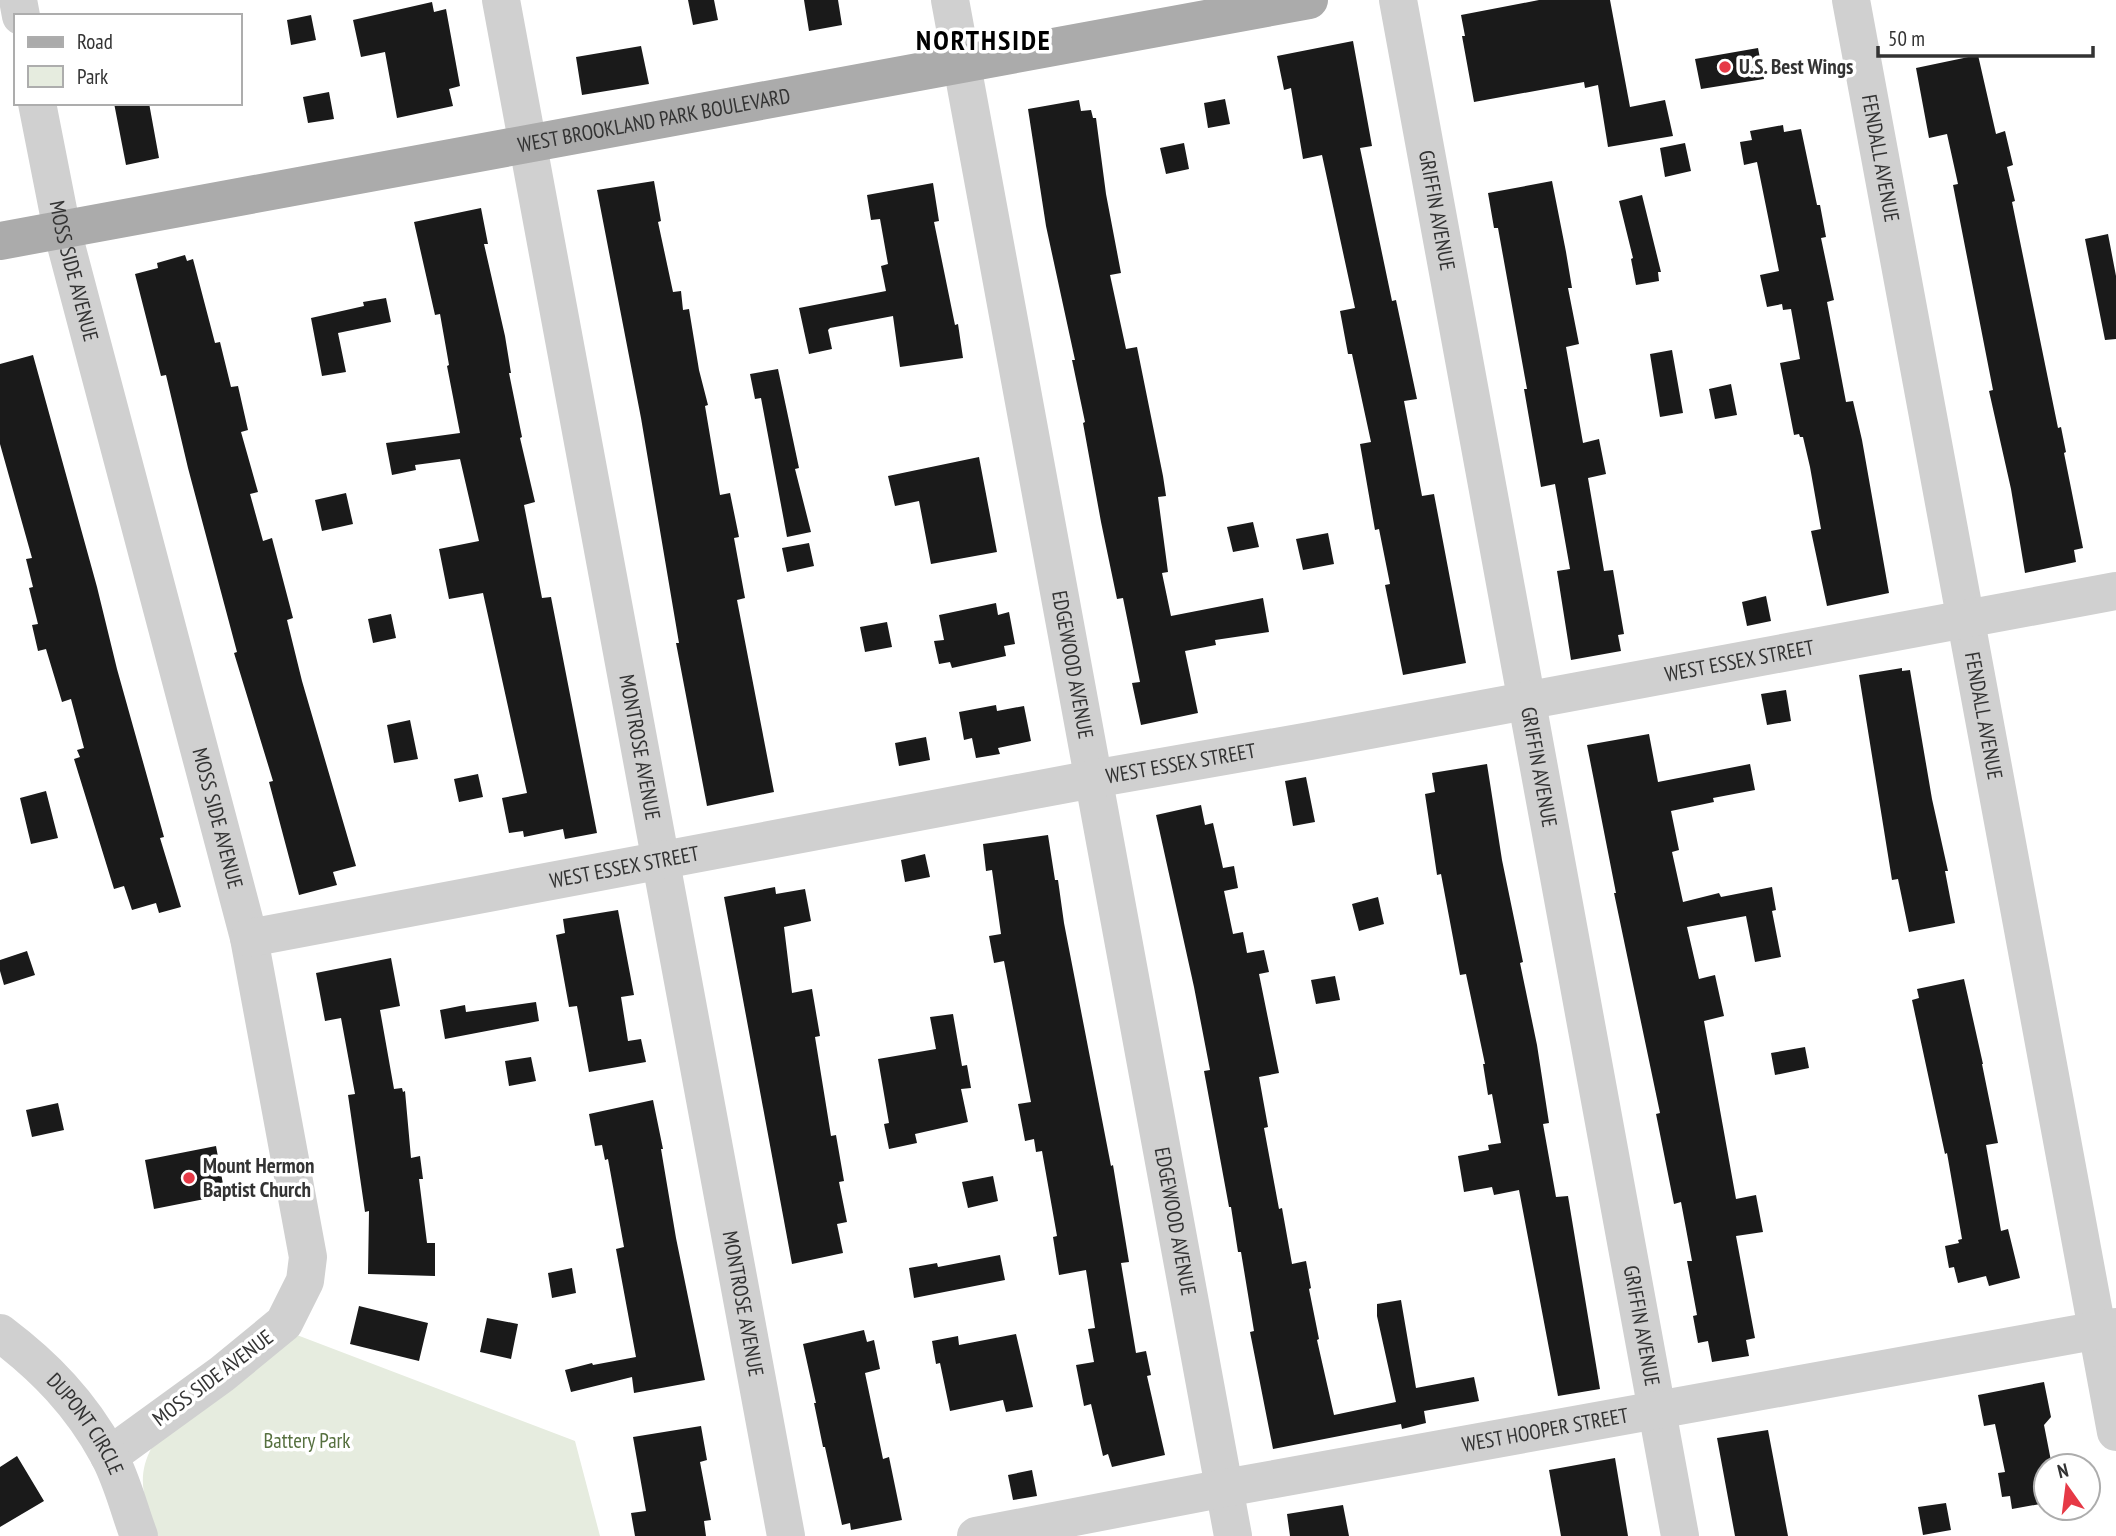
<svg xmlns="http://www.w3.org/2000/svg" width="2116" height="1536" font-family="'PT Sans Narrow',sans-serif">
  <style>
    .green { fill: #e6ecdf }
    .building { fill: #1a1a1a }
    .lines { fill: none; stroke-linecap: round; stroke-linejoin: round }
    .minor { stroke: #d0d0d0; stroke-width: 38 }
    .major { stroke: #ababab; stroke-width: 38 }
    .poi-dot { fill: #e63946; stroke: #fff; stroke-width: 2.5 }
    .labels { text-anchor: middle; stroke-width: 7; stroke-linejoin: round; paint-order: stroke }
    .poi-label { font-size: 21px; font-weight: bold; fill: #333; stroke: #fff; text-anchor: start }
    .street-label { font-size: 21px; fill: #333; stroke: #fff }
    .park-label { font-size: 21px; fill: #56703f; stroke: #fff }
    .district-label { font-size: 28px; font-weight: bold; letter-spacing: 2px; fill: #000; stroke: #fff }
  </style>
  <rect width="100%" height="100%" fill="#fff"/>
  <path class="green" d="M289,1332L575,1441L600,1536H158C146,1503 134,1480 152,1447Z"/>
  <path class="building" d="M688,0H714L718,20L693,25Z
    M804,0H838L842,25L809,31Z
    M1539,0H1610L1630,107L1665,100L1673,136L1608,147L1598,85L1585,88L1584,82L1474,102L1462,36H1465L1461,15Z
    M432,2L434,12L446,9L460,86L449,89L453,106L397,118L385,52L361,57L353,20Z
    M311,15L316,40L291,45L287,20Z
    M1353,41L1372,146L1360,148L1392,301L1396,300L1417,399L1404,401L1422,496L1434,494L1466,663L1403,675L1385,585L1390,584L1379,529L1375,530L1360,444L1371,442L1352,354H1348L1340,311L1355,308L1322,155L1303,159L1291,88L1284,90L1277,56Z
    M641,46L649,84L582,95L576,57Z
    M1758,48L1764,79L1701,89L1695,59Z
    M1978,55L1996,134L2005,131L2013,165L2007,167L2015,201L2012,202L2058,428L2061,427L2066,452L2064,453L2083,548L2074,550L2076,562L2025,573L2011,489L1989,391L1993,390L1953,185L1958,184L1947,134L1929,138L1916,68Z
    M329,92L334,119L308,123L303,97Z
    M1225,99L1230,124L1208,128L1204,103Z
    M1079,100L1081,111L1091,110L1093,118H1096L1106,194L1121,273L1110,275L1126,349L1137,347L1163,476L1166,496L1158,497L1168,572L1162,573L1171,616L1263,598L1269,632L1215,640L1216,645L1185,651L1198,713L1141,725L1132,683L1140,682L1123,598L1117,599L1101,522L1083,423L1085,422L1072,360H1075L1046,226L1028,109Z
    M114,103H149L159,158L126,165Z
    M1783,125L1784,132L1801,129L1817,205H1820L1826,237L1821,238L1834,300L1827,302L1846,402L1853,401L1862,440L1889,593L1827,606L1811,531L1821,529L1810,467L1803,437H1800L1799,434L1794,435L1780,363L1800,359L1791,309L1783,310L1782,304L1767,307L1760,275L1779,271L1757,162L1744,165L1740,142L1752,140L1750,131Z
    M1184,143L1189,169L1166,174L1160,148Z
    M1685,143L1691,171L1665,177L1660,148Z
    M654,181L661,221L658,222L673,292L681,291L683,310L689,309L699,370L708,405L705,406L720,495L730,493L739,537L734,538L745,598L737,600L774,792L707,806L676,643H679L641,418L597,190Z
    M1552,181L1566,252L1572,288H1568L1579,344L1566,347L1583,443L1599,439L1606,474L1588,478L1604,571L1613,570L1624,634L1618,635L1621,651L1571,660L1557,571L1570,569L1555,484L1541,487L1524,389H1527L1498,228H1494L1488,193Z
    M933,183L939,221L934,222L955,325L958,324L963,358L900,367L893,316L830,328L828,330L832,349L809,354L799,308L886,291L881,266L888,264L880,219L871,220L867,195Z
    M1642,195L1661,272H1658L1659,281L1636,285L1631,259L1633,258L1619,201Z
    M481,208L488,244H484L505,336L511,373H509L522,437L520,438L535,502L524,505L542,598L551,597L597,833L565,839L563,829L524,837L523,831L509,833L502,798L527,793L483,593L449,599L439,549L479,541L460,459L415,465L416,470L392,475L386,443L460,433L447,366L449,365L440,314L435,315L414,222Z
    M2108,234L2116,276V339L2105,340L2085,239Z
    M185,255L187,261L193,259L215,343L220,342L231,387L238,386L248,430L241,432L258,492L250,494L263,541L272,538L293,618L287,620L302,681L356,866L333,872L337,885L299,895L269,782L273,781L234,653L237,652L188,468L166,375L161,376L135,274L158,268L157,263Z
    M386,298L391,322L338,333L346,372L322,376L311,318L364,306L363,302Z
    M1672,350L1683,413L1660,417L1650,354Z
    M33,355L97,587L117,669L164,837L160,838L181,907L159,913L156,903L132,910L124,886L114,889L74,759L80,757L77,750L84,748L71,699L62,702L46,649L38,651L32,625L38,624L29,588L33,587L26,559L32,558L0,444V364Z
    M778,369L799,468L795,469L811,532L787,537L761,398L755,399L750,374Z
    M1731,384L1737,415L1715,419L1709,389Z
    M979,457L997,552L931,564L919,501L895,506L888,476Z
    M346,493L353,524L322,531L315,500Z
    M1253,522L1259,547L1233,552L1227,527Z
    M1328,533L1334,564L1303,570L1296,539Z
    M809,543L814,566L787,572L782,548Z
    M1766,596L1771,621L1747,626L1742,602Z
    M996,603L998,615L1009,612L1015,644L1004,646L1006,656L952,668L950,662L939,664L934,641L944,640L939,615Z
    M391,614L396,638L373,643L368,619Z
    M887,622L892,647L865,652L860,627Z
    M1902,668V671L1910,670L1932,799L1948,871H1945L1955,923L1909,932L1898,879L1892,880L1859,675Z
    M1786,690L1791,721L1767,725L1761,694Z
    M996,705L997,711L1024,706L1031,741L998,748L1000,754L976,758L972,738L964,740L959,712Z
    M410,720L418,759L394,763L387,725Z
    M1649,734L1658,782L1750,764L1755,790L1713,798L1714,802L1671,811L1679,850L1672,852L1683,902L1719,893L1721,897L1772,887L1776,910L1772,911L1781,957L1755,962L1746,916L1687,927L1699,979L1715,975L1724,1016L1704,1021L1736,1199L1756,1195L1763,1232L1736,1236L1755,1338L1746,1340L1749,1356L1712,1362L1708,1341L1698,1343L1693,1316L1697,1315L1687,1261H1692L1681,1202L1674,1204L1656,1114L1660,1113L1614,893H1616L1587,745Z
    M926,737L930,760L899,766L895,743Z
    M1487,764L1502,860L1523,962L1520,963L1537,1045L1549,1123L1543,1124L1556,1197L1568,1196L1600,1389L1558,1396L1519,1190L1494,1195L1492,1187L1464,1192L1458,1156L1489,1150L1488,1145L1501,1143L1492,1094L1488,1095L1483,1064H1485L1466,974L1460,975L1441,874L1437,875L1425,794L1435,792L1432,773Z
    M478,774L483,797L459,802L454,779Z
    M1306,777L1315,822L1293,826L1285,781Z
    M46,791L58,838L31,844L20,798Z
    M1201,805L1205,825L1213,823L1223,868L1234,866L1238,888L1224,891L1233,934L1243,932L1247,953L1264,950L1269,972L1259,974L1279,1073L1259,1077L1268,1127L1264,1128L1279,1209L1282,1208L1292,1264L1306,1261L1311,1288L1309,1289L1319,1339L1317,1340L1334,1415L1396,1402L1377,1316V1304L1401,1300L1416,1388L1474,1377L1479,1401L1424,1411L1426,1423L1402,1429L1401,1424L1273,1449L1250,1332L1254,1331L1241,1252H1238L1231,1207H1229L1204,1071L1210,1070L1194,987L1156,815Z
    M1048,835L1055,880H1058L1064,923L1111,1166L1113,1165L1129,1262L1121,1263L1136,1353L1146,1351L1151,1375L1147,1376L1165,1455L1112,1467L1108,1454L1103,1456L1091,1404L1084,1406L1076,1365L1094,1362L1088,1329L1095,1328L1086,1270L1059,1275L1053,1237L1057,1236L1042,1151L1036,1152L1034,1139L1025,1141L1018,1104L1031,1102L1004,961L994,963L989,936L1001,934L992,870L986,871L983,844Z
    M925,854L930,877L905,882L901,860Z
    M775,887L776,894L805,889L811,921L784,927L792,993L812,989L820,1036L815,1037L831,1136L836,1135L844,1181L839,1182L847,1222L837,1224L843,1253L792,1264L724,897Z
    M1378,897L1384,924L1359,931L1352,904Z
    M618,910L634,995L621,997L628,1041L641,1039L646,1062L589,1072L577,1006L569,1007L556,935L565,933L563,919Z
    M27,951L35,975L4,985L0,971V960Z
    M391,958L400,1006L380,1010L394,1089L402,1088L403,1092L405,1091L411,1158L420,1156L423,1179H419L427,1243H435V1276L368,1274L369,1211L365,1212L348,1095L355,1094L341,1018L325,1021L316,973Z
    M1335,976L1340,1000L1316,1004L1311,980Z
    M1964,979L1983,1064H1982L1998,1143L1986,1145L2001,1231L2008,1229L2020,1278L1989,1286L1986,1276L1958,1283L1954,1267L1949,1268L1945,1246L1959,1243L1958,1240L1962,1239L1947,1153L1945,1154L1912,1000L1919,998L1917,989Z
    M536,1002L539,1021L445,1039L440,1010L465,1005L466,1012Z
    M953,1014L962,1066L967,1065L971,1088L961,1089L968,1122L915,1134L917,1143L889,1149L884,1124L889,1123L878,1059L936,1049L930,1017Z
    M1805,1047L1809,1068L1775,1075L1771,1053Z
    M531,1057L536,1081L509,1086L505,1061Z
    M653,1100L663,1149H661L676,1238L705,1380L634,1393L632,1377L571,1392L565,1370L592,1363L593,1365L636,1357L616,1249L624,1247L608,1159L605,1160L602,1145L595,1146L589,1114Z
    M58,1103L64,1130L32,1137L26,1110Z
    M216,1146L225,1195L154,1209L145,1160Z
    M993,1176L998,1201L968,1208L962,1182Z
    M1000,1255L1005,1280L914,1298L909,1268L937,1263L938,1267Z
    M572,1268L576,1293L552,1298L548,1273Z
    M359,1306L428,1323L419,1361L350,1344Z
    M487,1318L518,1324L511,1359L480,1352Z
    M864,1330L867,1342L874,1340L880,1369L865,1373L883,1459L889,1457L902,1520L851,1530L850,1523L842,1525L825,1447H823L814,1403H816L803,1344Z
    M1016,1334L1033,1407L1006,1412L1003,1400L950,1411L940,1363L936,1364L932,1341L958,1336L959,1345Z
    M2044,1382L2051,1417L2044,1425L2052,1466H2046V1503L2012,1509L2010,1496L2002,1497L1998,1473L2005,1472L1995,1424L1984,1426L1978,1395Z
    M701,1426L707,1460L700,1462L711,1520L704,1521L706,1536H635L631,1513L646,1511L633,1437Z
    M1768,1430L1788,1536H1735L1717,1438Z
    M17,1456L44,1501L0,1527V1467Z
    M1615,1458L1628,1536H1561L1549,1470Z
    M1032,1470L1037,1496L1013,1500L1008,1475Z
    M1946,1503L1951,1530L1923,1535L1918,1507Z
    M1343,1505L1349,1536H1290L1287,1514Z"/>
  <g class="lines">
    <g class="minor">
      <path d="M18,0L21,16"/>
      <path id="s1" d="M501,0L786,1536"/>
      <path id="s2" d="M950,0L1233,1536"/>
      <path id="s3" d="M1398,0L1680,1536"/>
      <path id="s4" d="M1851,0L2116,1432"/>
      <path id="s5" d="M37,103L62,230L249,938L308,1257L305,1281L284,1323L222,1374L109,1456"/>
      <path id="s6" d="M249,938L1093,779L1310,741L2116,591"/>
      <path id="s7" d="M0,1333C45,1367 81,1404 108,1454C122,1479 129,1510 139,1536"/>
      <path id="s8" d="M976,1536L1225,1488L2116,1327"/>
    </g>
    <path class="major" id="s9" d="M0,241L1309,0"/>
  </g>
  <g class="poi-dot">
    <circle cx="1725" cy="67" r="7"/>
    <circle cx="189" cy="1178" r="7"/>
  </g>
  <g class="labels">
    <g class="poi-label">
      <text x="1739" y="74">U.S. Best Wings</text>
      <text x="203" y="1173">Mount Hermon<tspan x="203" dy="24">Baptist Church</tspan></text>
    </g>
    <g class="street-label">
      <text dy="7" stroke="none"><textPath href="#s9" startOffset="665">WEST BROOKLAND PARK BOULEVARD</textPath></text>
      <text dy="7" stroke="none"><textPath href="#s4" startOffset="161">FENDALL AVENUE</textPath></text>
      <text dy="7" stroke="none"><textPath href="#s3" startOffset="214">GRIFFIN AVENUE</textPath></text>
      <text dy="7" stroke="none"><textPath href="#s5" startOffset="172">MOSS SIDE AVENUE</textPath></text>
      <text dy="7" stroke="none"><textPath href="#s6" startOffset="1516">WEST ESSEX STREET</textPath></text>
      <text dy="7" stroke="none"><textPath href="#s2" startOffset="676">EDGEWOOD AVENUE</textPath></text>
      <text dy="7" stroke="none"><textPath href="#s4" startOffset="728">FENDALL AVENUE</textPath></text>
      <text dy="7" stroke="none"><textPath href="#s1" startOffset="760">MONTROSE AVENUE</textPath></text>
      <text dy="7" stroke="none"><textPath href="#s6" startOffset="948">WEST ESSEX STREET</textPath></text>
      <text dy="7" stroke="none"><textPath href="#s3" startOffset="780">GRIFFIN AVENUE</textPath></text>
      <text dy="7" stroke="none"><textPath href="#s5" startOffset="738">MOSS SIDE AVENUE</textPath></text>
      <text dy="7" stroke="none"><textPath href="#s6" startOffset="382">WEST ESSEX STREET</textPath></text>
      <text dy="7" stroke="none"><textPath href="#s2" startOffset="1242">EDGEWOOD AVENUE</textPath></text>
      <text dy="7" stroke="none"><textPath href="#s1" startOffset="1326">MONTROSE AVENUE</textPath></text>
      <text dy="7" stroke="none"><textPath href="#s3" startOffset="1348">GRIFFIN AVENUE</textPath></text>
      <text transform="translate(213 1378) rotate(-37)" y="7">MOSS SIDE AVENUE</text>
      <text dy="7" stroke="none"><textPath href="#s7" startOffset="126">DUPONT CIRCLE</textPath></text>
      <text dy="7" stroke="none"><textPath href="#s8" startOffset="579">WEST HOOPER STREET</textPath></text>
    </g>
    <g class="park-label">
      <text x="307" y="1448">Battery Park</text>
    </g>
    <g class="district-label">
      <text x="984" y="50">NORTHSIDE</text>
    </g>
  </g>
  <rect x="14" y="14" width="228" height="91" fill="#ffffff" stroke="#adadad" stroke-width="2"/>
  <rect x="28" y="37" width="35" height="10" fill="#ababab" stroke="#adadad" stroke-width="2"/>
  <text x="77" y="49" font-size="21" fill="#333333">Road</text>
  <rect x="28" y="66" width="35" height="21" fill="#e6ecdf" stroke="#adadad" stroke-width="2"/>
  <text x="77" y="84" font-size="21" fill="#333333">Park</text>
  <g transform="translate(2067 1487) rotate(346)"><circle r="33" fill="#ffffff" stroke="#adadad" stroke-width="2"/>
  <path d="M0-5L12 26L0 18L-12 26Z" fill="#e63946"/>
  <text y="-10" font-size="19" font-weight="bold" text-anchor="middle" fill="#333333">N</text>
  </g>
  <path d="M1878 46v10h215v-10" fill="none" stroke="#333333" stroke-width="3.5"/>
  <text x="1888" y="46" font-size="21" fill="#333333" stroke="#ffffff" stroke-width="5" paint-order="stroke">50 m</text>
</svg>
